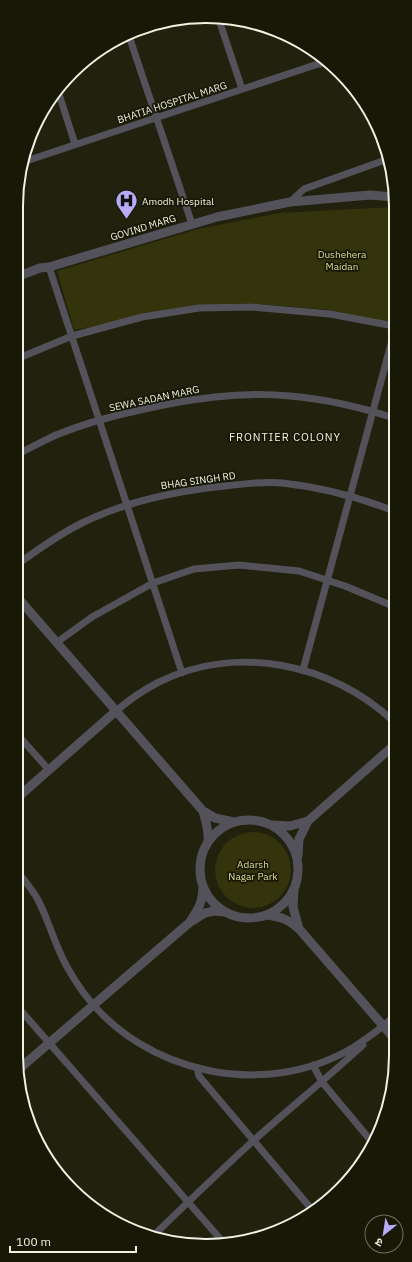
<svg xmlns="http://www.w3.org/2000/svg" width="412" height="1262" font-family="'IBM Plex Sans','Noto Sans Devanagari',sans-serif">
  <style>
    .green { fill: #33330c }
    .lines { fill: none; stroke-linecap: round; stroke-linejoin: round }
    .minor { stroke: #53525b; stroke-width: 7 }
    .tertiary { stroke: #53525b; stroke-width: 9 }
    .labels { text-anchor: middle; stroke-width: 3.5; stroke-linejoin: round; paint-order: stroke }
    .street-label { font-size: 10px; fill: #f1f2e5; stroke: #181806 }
    .poi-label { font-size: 10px; fill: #f1f2e5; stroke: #181806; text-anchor: start }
    .park-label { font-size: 10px; fill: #dddf97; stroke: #181806 }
    .neighbourhood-label { font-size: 11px; letter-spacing: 1px; fill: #f1f2e5; stroke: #181806 }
    .rim { fill: none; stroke: #f1f2e5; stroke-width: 2 }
  </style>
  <rect width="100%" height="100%" fill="#21210e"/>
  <path class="green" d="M394,207V308L390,325L331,310L248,303L214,305L126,320L74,330L57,271L198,229L279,213Z
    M215 870a38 38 0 1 1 76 0a38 38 0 1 1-76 0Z"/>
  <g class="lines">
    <path class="minor" d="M219,20L242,89
      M129,36L192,224
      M316,53L320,64
      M58,91L75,144
      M23,162L327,61
      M290,202L304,189L388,159
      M49,267L182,673
      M19,358L72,336L142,317L199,308L251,307L330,314L394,326
      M19,454C31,447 44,441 56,435C83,424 112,416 140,410C189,399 240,391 290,396C325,399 360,407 394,418
      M18,564C37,550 60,534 82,523C127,501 175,491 225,486C243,484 263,481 282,483C320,487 358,497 394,511
      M56,643L92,617L153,583L194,569L239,565L299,571L345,586L393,606
      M303,670L394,333
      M116,711C129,700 143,690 159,682C236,644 332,663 393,721
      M17,734L49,770
      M17,871C24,880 33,890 38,900C46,915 51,932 58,948C64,963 73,978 83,992C144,1075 266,1100 354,1047C367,1038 381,1029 392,1018
      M16,1005L223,1242
      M313,1065L322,1082L372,1142
      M197,1068L199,1076L314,1212
      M153,1236C186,1204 219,1172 253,1141C289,1109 327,1078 363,1045"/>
    <path class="tertiary" d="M19,276L40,268L49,267L217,217L290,202L370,195L394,197
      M18,598L203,811L215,818L234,822
      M17,798L116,711
      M203,811C206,822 209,830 208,841
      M200 869a49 49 0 1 1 98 0a49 49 0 1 1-98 0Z
      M272,825L290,826L308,821
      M298,856L299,839L308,821L393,746
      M294,890L293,907L299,929
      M266,915C282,917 288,919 300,930L392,1036
      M191,920C199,908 202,903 203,888
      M19,1069L189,923L205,913L214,911L224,912"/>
  </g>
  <defs>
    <symbol id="hospital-pin" viewBox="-11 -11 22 30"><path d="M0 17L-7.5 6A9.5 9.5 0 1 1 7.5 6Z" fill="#b7abf7" stroke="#181806"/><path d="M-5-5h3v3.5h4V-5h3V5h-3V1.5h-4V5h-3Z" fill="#111"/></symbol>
  </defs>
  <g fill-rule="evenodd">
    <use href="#hospital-pin" x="114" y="188" width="25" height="34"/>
  </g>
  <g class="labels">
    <g class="street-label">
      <text transform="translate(172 102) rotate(-18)" y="4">BHATIA HOSPITAL MARG</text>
      <text transform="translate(143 227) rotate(-17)" y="4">GOVIND MARG</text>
      <text transform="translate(154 398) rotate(-12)" y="4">SEWA SADAN MARG</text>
      <text transform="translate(198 480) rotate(-8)" y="4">BHAG SINGH RD</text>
    </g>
    <g class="poi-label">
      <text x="142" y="205">Amodh Hospital</text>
    </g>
    <g class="park-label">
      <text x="342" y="258">Dushehera<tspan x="342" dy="12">Maidan</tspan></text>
      <text x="253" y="868">Adarsh<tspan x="253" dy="12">Nagar Park</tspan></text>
    </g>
    <g class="neighbourhood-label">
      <text x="285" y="441">FRONTIER COLONY</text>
    </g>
  </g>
  <path d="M0 0H412V1262H0ZM206 23H206A183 183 0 0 1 389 206V1056A183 183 0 0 1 206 1239H206A183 183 0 0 1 23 1056V206A183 183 0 0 1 206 23Z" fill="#181806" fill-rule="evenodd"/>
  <path class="rim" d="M206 23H206A183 183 0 0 1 389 206V1056A183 183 0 0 1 206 1239H206A183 183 0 0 1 23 1056V206A183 183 0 0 1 206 23Z"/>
  <g transform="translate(384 1234) rotate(210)"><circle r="19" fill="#181806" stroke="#6f6f5f"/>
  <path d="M0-3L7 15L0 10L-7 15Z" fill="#b7abf7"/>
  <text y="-6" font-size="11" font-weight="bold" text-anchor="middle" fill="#f1f2e5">उ</text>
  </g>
  <path d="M10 1246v6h126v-6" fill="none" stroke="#f1f2e5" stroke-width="2"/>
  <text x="16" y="1246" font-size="12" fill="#f1f2e5" stroke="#181806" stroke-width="3" paint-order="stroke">100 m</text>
</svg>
